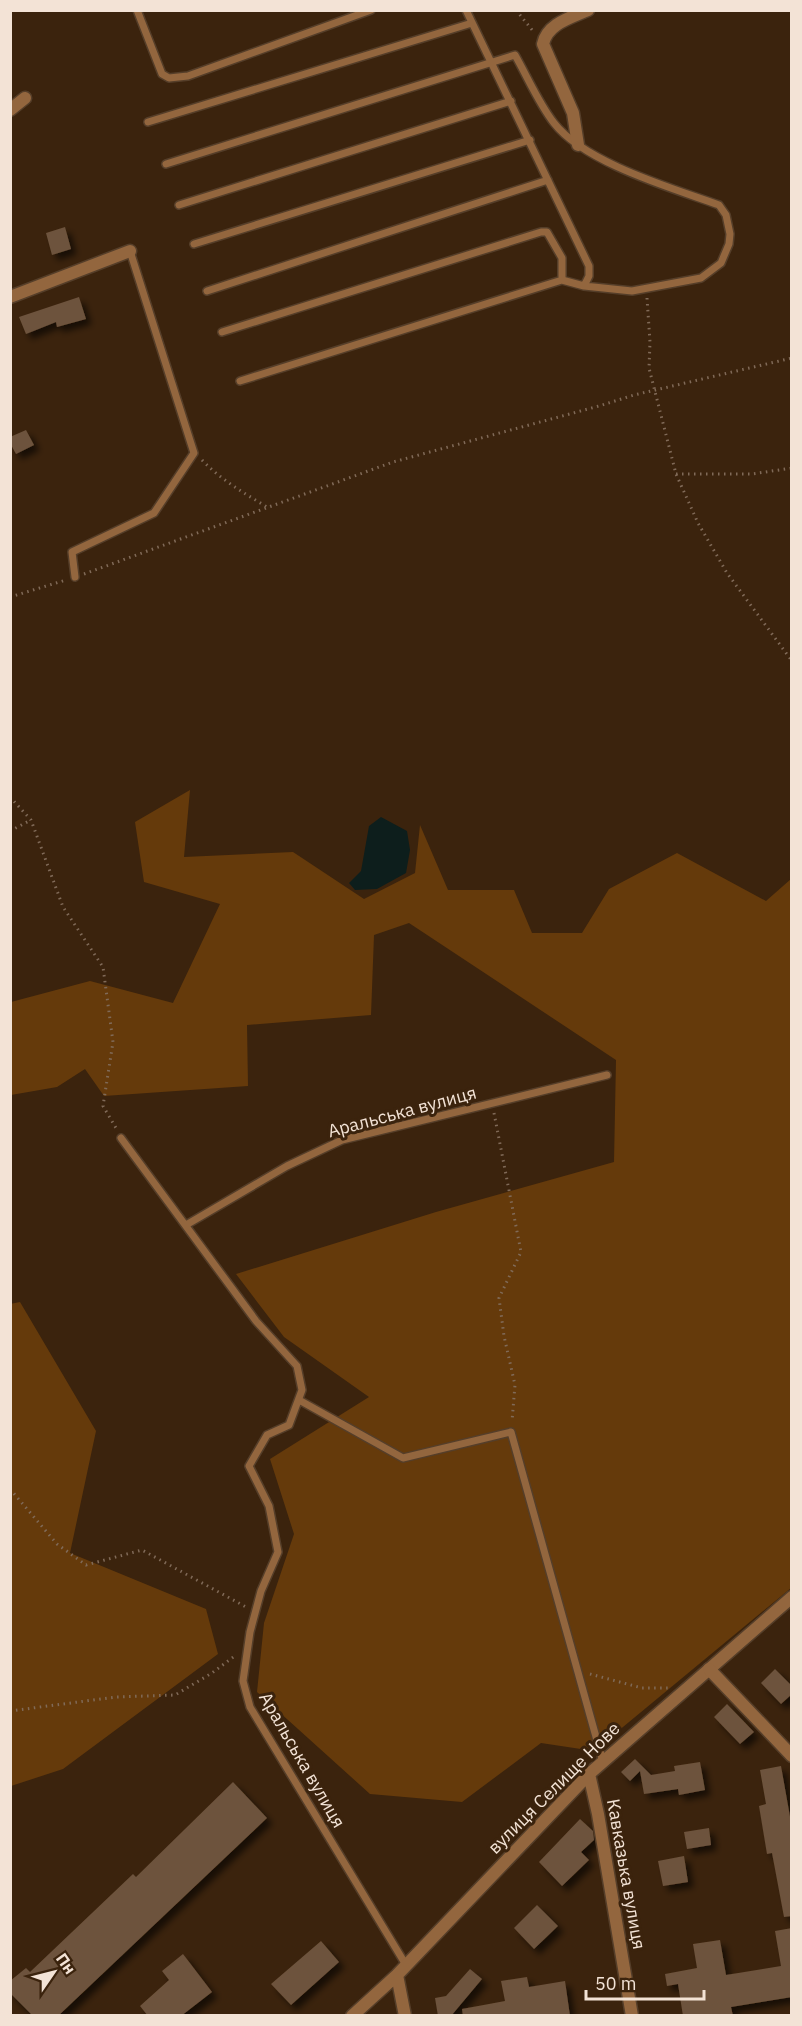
<svg xmlns="http://www.w3.org/2000/svg" width="802" height="2026" font-family="'IBM Plex Sans',sans-serif">
  <style>
    .green { fill: #653a0b }
    .water { fill: #0d1e1c }
    .building { fill: #6d533c; filter: url(#shadow) }
    .lines { fill: none; stroke-linecap: round; stroke-linejoin: round }
    .service-casing { stroke: #553e29; stroke-width: 10 }
    .minor-casing { stroke: #553e29; stroke-width: 15 }
    .tertiary-casing { stroke: #553e29; stroke-width: 15 }
    .path { stroke: #806a58; stroke-width: 3; stroke-dasharray: 1.5 4.5; stroke-linecap: butt }
    .service { stroke: #93663e; stroke-width: 7 }
    .minor { stroke: #93663e; stroke-width: 12 }
    .tertiary { stroke: #93663e; stroke-width: 12 }
    .labels { text-anchor: middle; stroke-width: 6; stroke-linejoin: round; paint-order: stroke }
    .street-label { font-size: 18px; fill: #f3e3d6; stroke: #3b230d }
  </style>
  <defs>
    <filter id="shadow"><feDropShadow dx="5.5" dy="5.5" stdDeviation="3" flood-color="#0009"/></filter>
  </defs>
  <rect width="100%" height="100%" fill="#3b230d"/>
  <path class="green" d="M190,790L184,857L293,852L364,899L415,873L420,825L448,890H514L532,933H582L609,889L677,853L766,901L791,879V1588L594,1751L541,1743L462,1802L370,1794L257,1692L264,1623L294,1534L270,1459L369,1397L284,1337L236,1274L436,1212L614,1162L616,1060L409,923L374,935L371,1015L247,1025L248,1086L104,1096L85,1069L57,1087L11,1095V1002L90,981L173,1003L220,904L144,882L135,822Z
    M20,1302L96,1431L70,1553L206,1609L218,1654L63,1769L11,1786L10,1304Z"/>
  <path class="water" d="M381,817L407,831L410,850L406,873L377,889L355,890L349,883L361,871L369,826Z"/>
  <path class="building" d="M65,227L71,249L52,255L46,233Z
    M79,297L86,319L57,327L56,322L26,334L19,317Z
    M26,430L34,445L16,454L10,443V437Z
    M775,1669L792,1686V1694L781,1704L761,1683Z
    M727,1704L754,1732L740,1744L714,1717Z
    M635,1759L651,1775L675,1771L674,1766L700,1762L705,1790L679,1795L678,1789L644,1794L640,1771L630,1781L621,1772Z
    M781,1766L792,1828V1916L784,1917L772,1853L767,1854L759,1806L766,1804L760,1770Z
    M233,1782L267,1818L58,2016H33L10,1993V1981L26,1968L30,1972L133,1874L136,1877Z
    M580,1819L593,1831L594,1840L581,1852L589,1860L562,1886L539,1862Z
    M709,1828L711,1845L687,1849L684,1832Z
    M684,1856L688,1882L663,1886L658,1861Z
    M537,1905L558,1926L534,1949L514,1928Z
    M792,1928V1997L731,2007L733,2016H683L678,1984L667,1986L665,1974L697,1968L693,1944L720,1940L726,1975L781,1966L775,1931Z
    M321,1941L339,1962L291,2005L271,1984Z
    M183,1954L212,1992L181,2016H148L140,2006L169,1980L162,1971Z
    M470,1969L482,1979L451,2016H438L435,1998L446,1996Z
    M527,1977L529,1987L565,1981L570,2016H463L462,2009L505,2001L501,1981Z"/>
  <g class="lines">
    <defs>
      <path id="service" d="M137,10L162,74L169,78L188,76L371,10
        M148,122L472,23
        M166,164L515,55C527,76 539,104 554,123C585,163 672,188 719,205L726,215L730,234L729,244L721,263L701,278L632,291L584,286
        M179,205L511,101
        M194,244L530,140
        M207,291L548,180
        M222,332L541,232H547L562,258V280
        M240,381L562,280L584,286L589,276V266L466,10
        M75,577L72,552L154,513L194,453L130,251
        M121,1138L256,1321L297,1366L302,1390L289,1425L267,1435L249,1466L269,1506L278,1552L261,1591L250,1632L243,1681L250,1707L406,1965
        M186,1225L287,1166L342,1140L607,1075
        M299,1400L403,1458L511,1432L603,1762"/>
      <path id="minor" d="M10,110L25,98
        M578,145L573,113L543,44C547,24 570,18 588,10
        M10,297L130,251
        M589,1774L598,1814L632,2016
        M397,1975L405,2016
        M352,2016L397,1975L589,1774L792,1597"/>
      <path id="tertiary" d="M709,1669L792,1756"/>
    </defs>
    <use href="#service" class="service-casing"/>
    <use href="#minor" class="minor-casing"/>
    <use href="#tertiary" class="tertiary-casing"/>
    <path class="path" d="M516,10L533,31
      M647,298L650,342L649,368L676,474L698,523L727,573L792,661
      M202,460C221,480 244,493 267,507
      M676,474H752L792,468
      M84,574L393,462L599,406L634,395L792,358
      M10,597L66,580
      M10,797L31,820L63,907L103,967L113,1042L103,1106L116,1128
      M10,831L31,820
      M494,1113L521,1252L499,1298L504,1336L515,1385L512,1421
      M10,1489L57,1544L86,1565L142,1550L246,1607
      M590,1674L642,1688H668
      M10,1711L116,1697L175,1695L212,1673L236,1655"/>
    <use href="#service" class="service"/>
    <use href="#minor" class="minor"/>
    <use href="#tertiary" class="tertiary"/>
  </g>
  <g class="labels">
    <g class="street-label">
      <text transform="translate(402 1112) rotate(-15)" y="6">Аральська вулиця</text>
      <text transform="translate(302 1760) rotate(60)" y="6">Аральська вулиця</text>
      <text transform="translate(554 1788) rotate(-45)" y="6">вулиця Селище Нове</text>
      <text transform="translate(626 1874) rotate(80)" y="6">Кавказька вулиця</text>
    </g>
  </g>
  <rect width="802" height="2026" fill="none" stroke="#f3e3d6" stroke-width="24"/>
  <g transform="translate(54 1972) rotate(55)" stroke="#3b230d" stroke-width="4.5" paint-order="stroke">
  <path d="M0-4.5L10 22L0 15L-10 22Z" fill="#f3e3d6"/>
  <text y="-9" font-size="16" font-weight="bold" text-anchor="middle" fill="#f3e3d6">Пн</text>
  </g>
  <path d="M586 1990v9h118v-9" fill="none" stroke="#f3e3d6" stroke-width="3"/>
  <text x="595" y="1990" font-size="18" fill="#f3e3d6" stroke="#3b230d" stroke-width="4.5" paint-order="stroke">50 m</text>
</svg>
